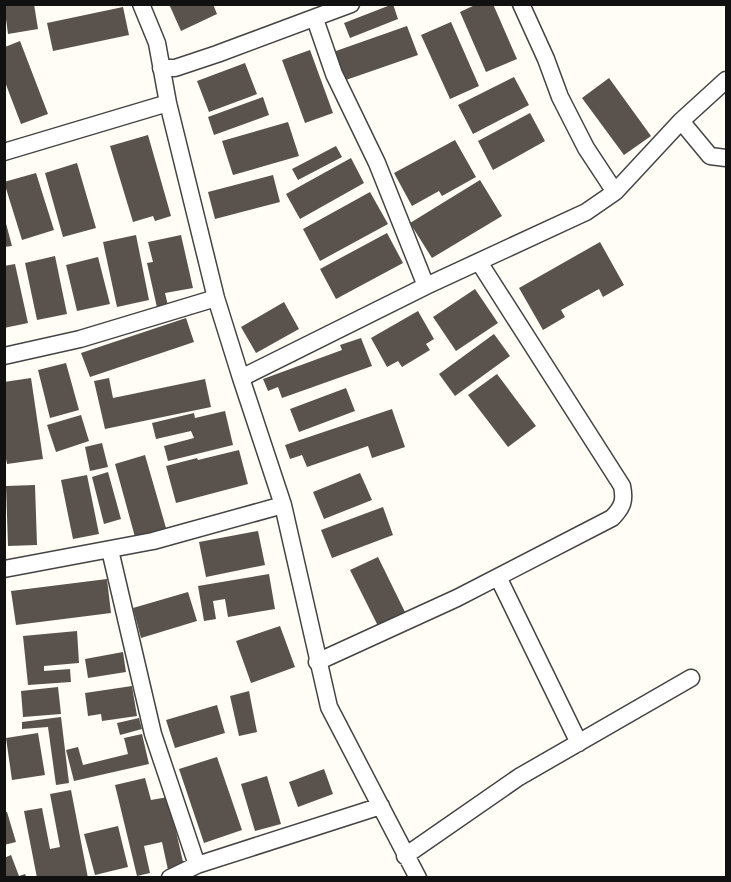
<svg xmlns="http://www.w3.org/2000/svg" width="731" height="882" font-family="'PT Serif',serif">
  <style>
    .building { fill: #5a524d }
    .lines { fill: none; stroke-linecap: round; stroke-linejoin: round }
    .minor-casing { stroke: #444; stroke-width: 19 }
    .minor { stroke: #fff; stroke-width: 16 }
  </style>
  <rect width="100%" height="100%" fill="#fffdf5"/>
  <path class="building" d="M4,4H34L38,29L8,34Z
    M169,4H213L217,14L181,31Z
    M393,4L398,19L350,38L344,23Z
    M477,4H493L517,59L486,72L460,12Z
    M123,7L129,35L53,51L47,23Z
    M451,22L479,86L450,99L421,35Z
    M407,26L418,55L343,81L333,52Z
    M20,41L48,114L21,124L5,82V47Z
    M310,50L333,113L305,123L282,60Z
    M245,63L257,94L209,112L197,81Z
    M514,77L529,105L473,134L458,105Z
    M609,78L651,136L624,155L582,98Z
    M263,97L269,115L214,135L208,117Z
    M530,113L545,141L493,170L478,141Z
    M288,122L299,156L233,175L222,141Z
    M148,135L171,216L155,221L153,216L133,222L110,146Z
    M455,140L476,177L442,196L439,191L412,206L394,173Z
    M336,146L342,157L298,180L292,169Z
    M351,158L364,183L300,219L286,194Z
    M77,163L96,228L63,237L45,173Z
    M36,173L54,230L22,240L4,182Z
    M273,175L280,202L215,219L208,192Z
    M480,180L502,216L432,258L410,223Z
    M370,192L388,224L320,261L303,229Z
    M4,216L12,246L4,247Z
    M387,233L403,263L336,299L320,269Z
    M136,235L149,300L117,307L103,242Z
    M181,235L193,288L165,293L169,310L158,312L147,263L153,262L148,242Z
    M600,242L624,285L603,297L599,289L561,310L565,317L543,330L519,288Z
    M55,256L67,314L37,320L25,263Z
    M98,257L110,304L77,311L66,265Z
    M15,264L28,323L4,328V266Z
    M475,289L498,323L456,351L433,317Z
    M284,302L299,329L256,353L241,327Z
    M418,311L434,339L426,344L430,350L402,367L398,361L387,367L371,338Z
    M186,318L194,342L90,377L81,353Z
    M494,334L510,356L455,396L439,374Z
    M361,338L372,366L282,398L278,387L268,391L263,379L342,350L340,345Z
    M66,363L79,410L50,418L38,370Z
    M497,374L536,426L508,447L468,395Z
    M31,378L43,459L7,464L4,448V382Z
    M109,378L113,398L205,379L211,407L105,429L94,381Z
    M346,388L355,411L299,432L290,409Z
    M392,409L405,447L372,458L368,446L307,467L302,455L290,459L285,445Z
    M225,411L233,445L168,461L164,446L194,438L191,431L156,439L152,423L194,413L195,418Z
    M81,415L89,441L56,452L47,425Z
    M102,443L108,467L90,471L85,447Z
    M239,450L248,484L176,503L166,466L197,458L198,460Z
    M145,455L166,528L135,537L115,464Z
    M108,472L121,519L104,524L92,477Z
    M360,473L372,500L324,519L313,492Z
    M87,475L99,534L73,539L61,480Z
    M35,485L37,545L8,546L6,486Z
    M383,507L393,535L332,558L321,530Z
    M258,531L265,565L206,577L199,542Z
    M378,557L405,612L378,626L350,570Z
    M269,574L275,609L228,617L225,599L213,601L216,619L204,621L198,586Z
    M107,579L111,613L16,625L11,591Z
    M188,592L197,621L141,638L133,608Z
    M280,626L295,667L251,683L236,641Z
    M77,631L79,663L44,666V671L70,669L71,682L28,685L23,636Z
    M123,652L126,672L88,678L85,659Z
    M132,686L137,716L102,721L101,714L88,716L85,693Z
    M58,687L61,714L23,717L21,691Z
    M249,691L257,732L239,736L230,696Z
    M217,705L225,733L175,748L166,720Z
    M61,717L69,783L56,785L48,727L22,729V722Z
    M139,718L142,729L120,735L117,723Z
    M38,733L45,775L12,780L6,738Z
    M142,734L149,764L74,781L66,750L78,747L83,765L128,754L124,738Z
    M217,757L242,830L204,843L179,769Z
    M324,769L333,794L298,807L289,782Z
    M267,776L281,824L255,831L241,784Z
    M145,778L151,800L168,797L184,866L168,870L162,842L144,846L150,873L137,876L115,785Z
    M71,790L88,878H37L24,811L42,808L50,849L60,847L50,794Z
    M4,812H7L16,842L4,845Z
    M118,826L128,867L95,875L84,834Z
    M11,855L19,876L25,874L27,878H4V858Z"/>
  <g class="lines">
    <defs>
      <path id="minor" d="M141,4L157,43L168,103
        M315,19L334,74L377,163L426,286
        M161,68H175L217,54L351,4
        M681,121L710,156L726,158
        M4,152L168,103L216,298L241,378L426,286L586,212L615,192L586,148L560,97L546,59L521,4
        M615,192L681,121L726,80
        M4,356L80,339L216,298
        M241,378L283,505L329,707L418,878
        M110,550L153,734L197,865
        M4,569L153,541L283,505
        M498,577L579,743
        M317,662L457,598L612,518C623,507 625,500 622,486L479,262
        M405,856L519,777L691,678
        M170,878L197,865L381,806"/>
    </defs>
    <use href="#minor" class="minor-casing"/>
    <use href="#minor" class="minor"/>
  </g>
  <rect width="731" height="882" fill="none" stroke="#111111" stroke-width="12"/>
</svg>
